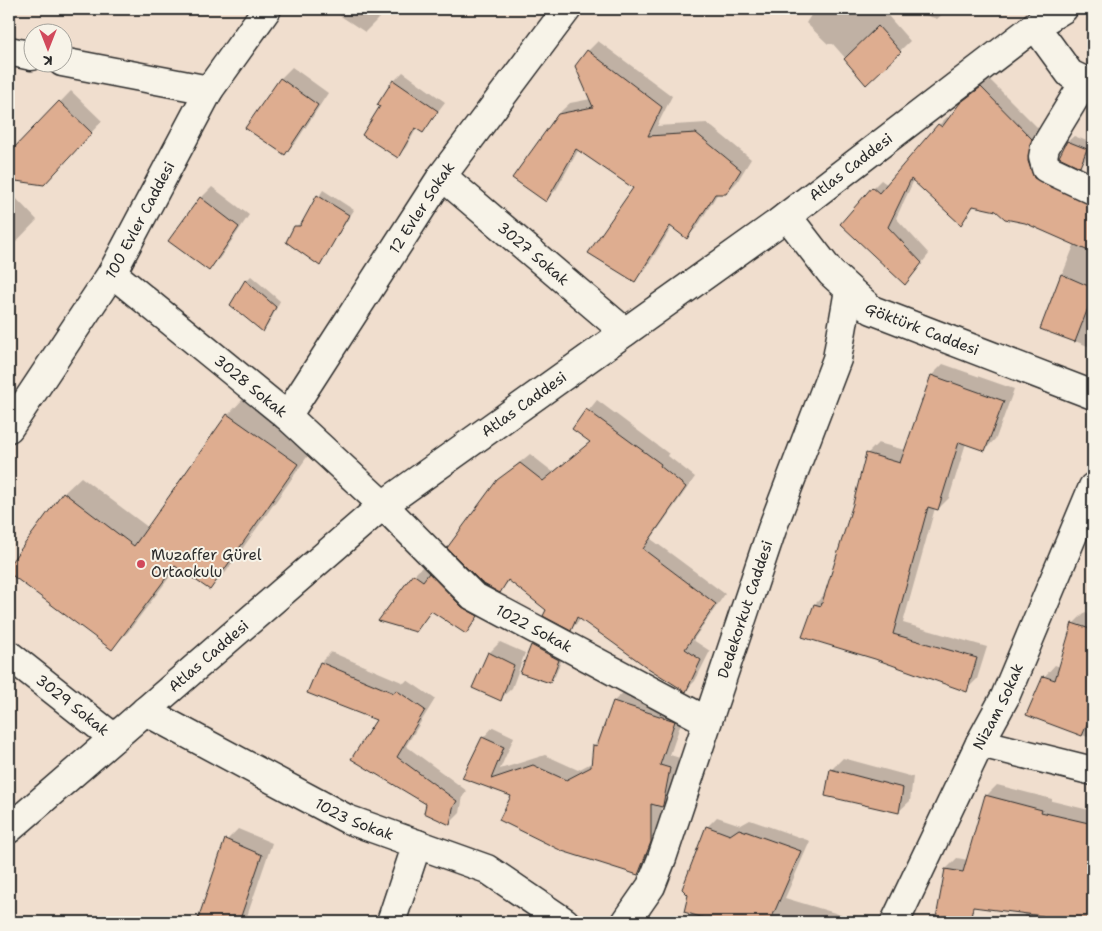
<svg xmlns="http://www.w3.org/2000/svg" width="1102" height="931" font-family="'Shantell Sans',sans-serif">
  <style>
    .shadow { fill: #0003 }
    .building { fill: #dead90; stroke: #2b2b2b }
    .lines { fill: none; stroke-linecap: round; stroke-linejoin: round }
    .minor-casing { stroke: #2b2b2b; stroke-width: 31 }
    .tertiary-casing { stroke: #2b2b2b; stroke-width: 31 }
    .minor { stroke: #f7f3e8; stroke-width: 28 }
    .tertiary { stroke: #f7f3e8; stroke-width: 28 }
    .poi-dot { fill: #d1495b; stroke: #f7f3e8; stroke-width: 2 }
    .labels { text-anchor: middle; stroke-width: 4; stroke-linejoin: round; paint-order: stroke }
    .street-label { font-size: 15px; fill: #2b2b2b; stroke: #f7f3e8 }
    .poi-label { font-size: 15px; fill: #2b2b2b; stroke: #f7f3e8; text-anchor: start }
  </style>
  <rect width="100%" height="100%" fill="#f0dece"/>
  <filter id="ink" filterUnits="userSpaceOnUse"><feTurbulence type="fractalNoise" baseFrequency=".02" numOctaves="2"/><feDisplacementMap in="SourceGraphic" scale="10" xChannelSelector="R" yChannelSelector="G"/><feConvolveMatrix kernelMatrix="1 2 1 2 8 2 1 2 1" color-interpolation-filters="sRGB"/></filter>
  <g filter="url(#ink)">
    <path class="shadow" d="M335,9H388L365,32L333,11Z
      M815,9H882L910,41L867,83L833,44H828L806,23Z
      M908,9H948L937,19Z
      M598,41L672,96L657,126L707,123L751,159L737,182L726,193H718L697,227L687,237L672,227L645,270L634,280L635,187L579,149L556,190L546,200L558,114L570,103L591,99L588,51Z
      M292,67L328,93L296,142L285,153L246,128L281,78Z
      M403,72L445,102L423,131L417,128L406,147L398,156L394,81Z
      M990,80L1040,130L1036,152L1093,195V348L1041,328L1075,243L996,210L975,205L961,223L914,180L896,218L929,254L905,284L873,188L881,180L888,185L939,125L947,117L950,119L970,95Z
      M71,91L102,121L55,172L30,182L9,159V155Z
      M1074,136L1092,143L1085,160L1080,165L1068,141Z
      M212,187L249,215L220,258L209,269L201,198Z
      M323,190L354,210L319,264L295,227L304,221Z
      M9,191L37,220L9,249Z
      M251,276L280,301L268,325L263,330L246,281Z
      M943,364L1014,389L996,438L985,450L966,443L949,498L938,509L935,508L903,623L987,647L977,679L966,690L815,604L826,593L854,505L867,454L878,443L905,450L932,375Z
      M244,398L314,447L226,572L210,588L178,566L128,632L112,648L9,571V567L64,493L81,477L149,528L228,415Z
      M597,400L669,454L668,456L695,477L651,539L725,594L693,640L710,651L695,681L686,690L581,619L571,629L510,580L499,591L498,480L530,454L553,472L591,441L574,429Z
      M424,565L486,606L466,632L433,610L415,630L381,620L414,575Z
      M1085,612L1093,615V739L1027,714L1044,677L1055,665L1060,667L1074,623Z
      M538,640L564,654L555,676L549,681L521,672L532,646Z
      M500,642L525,653L512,688L500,699L489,653Z
      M331,652L404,683L407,680L435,699L406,746L467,791L463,796L460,813L450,823L427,803L353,758L378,719L309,693L321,662Z
      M625,691L685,711L670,755L680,758L673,793L661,806V831L649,863L638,873L513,795L464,777L483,738L493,727L514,737L500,769L545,755L578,770L593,762L594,745L601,738L614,701Z
      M843,758L913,777L910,801L898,812L827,795L832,769Z
      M997,785L1052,799V801L1093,811V922H1024L1025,912L946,869L957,858L968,860L986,796Z
      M717,817L741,825L750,820L810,841L785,898L855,919L854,922H698L701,916L707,827Z
      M238,829L272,843L245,922H198L227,840Z"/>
    <path class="building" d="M878,26L901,52L866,85L844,59Z
      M587,50L662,107L648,136L696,133L741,170L726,194H715L687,239L670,226L635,282L588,253L633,188L576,149L546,202L512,178L558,114L593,107L575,66Z
      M280,78L318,105L285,155L245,128Z
      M393,80L438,111L423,133L415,128L398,158L362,135L380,106L377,105Z
      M981,87L1032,139L1028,161L1034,178L1093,205V253L1025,223L1005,219L996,211L973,206L961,225L911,179L888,227L922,263L905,285L840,224L872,187L879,193L938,124L942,127L960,103Z
      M59,101L92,133L44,185L9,180V153Z
      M1067,141L1087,149L1080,167L1059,157Z
      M317,195L349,215L320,266L286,242L294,226H300Z
      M200,197L239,227L209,271L168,241Z
      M1061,274L1093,288V295L1075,342L1040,329Z
      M245,280L276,307L263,332L230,305Z
      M931,375L1004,401L985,451L959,442L938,510L928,507L893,634L977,658L967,692L875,659L802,637L814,604L821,606L853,504L866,453L900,463Z
      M586,409L661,464L660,466L686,487L643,549L716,604L685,649L701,660L686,692L648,668L577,617L571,631L543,616L546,610L508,580L500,593L482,583L447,548L497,480L520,463L543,481L590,442L572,429Z
      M227,414L298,464L210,590L175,566L112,650L9,573V565L63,492L134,546Z
      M429,573L462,607L478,616L466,634L431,611L416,632L378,621L413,574L423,581Z
      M1072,623L1093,630V710L1082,736L1026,715L1043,676L1055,680Z
      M531,645L559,660L550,683L520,673Z
      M488,652L514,665L501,701L472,688Z
      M320,662L394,693L396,690L425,710L397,757L457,801L453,808L450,825L424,813L426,804L351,759L376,720L307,693Z
      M613,701L675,721L660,765L670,768L663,805L662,807L651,804V842L638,875L562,851L499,820L511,796L462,778L482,737L504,747L491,779L533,765L566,780L591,767L593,745L597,746Z
      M830,769L903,788L899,813L825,796Z
      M985,795L1042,810L1041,812L1093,824V896L1089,922H1043V916L973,907L970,922L936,918L945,869L963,872Z
      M706,826L730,835L739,829L801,851L770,922H717L684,912L688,895L682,889Z
      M225,839L262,855L239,922H197Z"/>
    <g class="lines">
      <defs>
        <g id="minor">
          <path d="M1035,26L1070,74L1093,85"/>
          <path d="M9,51L32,56"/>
          <path d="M62,62L209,90"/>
          <path d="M1085,81L1045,147L1043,157L1046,168L1093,190"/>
          <path id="s1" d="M442,176L625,332"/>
          <path id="s2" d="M787,216L831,273L872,310L1093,395"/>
          <path id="s3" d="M112,273L287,416L383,505L473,596L707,721"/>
          <path id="s4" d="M287,416L442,176L567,9"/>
          <path id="s5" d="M9,655L114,738"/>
          <path id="s6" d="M145,711L347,819L487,869L565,922"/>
          <path d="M980,743L1093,771"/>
          <path id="s7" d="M9,829L383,505L775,225L1035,26L1063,9"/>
          <path d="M391,922L417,844"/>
          <path id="s8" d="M626,922L651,886L662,858L772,529L837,359L849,290"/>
          <path id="s9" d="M895,922L980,743L1005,697L1093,487"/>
        </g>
        <g id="tertiary">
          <path id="s10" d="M9,428L112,273L209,90L267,9"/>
        </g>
      </defs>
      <use href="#minor" class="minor-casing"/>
      <use href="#tertiary" class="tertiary-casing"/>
      <use href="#minor" class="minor"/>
      <use href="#tertiary" class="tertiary"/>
    </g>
  </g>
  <circle class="poi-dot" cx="141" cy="564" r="5"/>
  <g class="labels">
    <g class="street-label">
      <text dy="5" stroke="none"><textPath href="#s7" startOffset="1072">Atlas Caddesi</textPath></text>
      <text dy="5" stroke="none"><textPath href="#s4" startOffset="248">12 Evler Sokak</textPath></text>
      <text dy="5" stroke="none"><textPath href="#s10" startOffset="246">100 Evler Caddesi</textPath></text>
      <text dy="5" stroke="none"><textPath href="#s1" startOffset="120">3027 Sokak</textPath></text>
      <text dy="5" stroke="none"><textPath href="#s2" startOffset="181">Göktürk Caddesi</textPath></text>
      <text dy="5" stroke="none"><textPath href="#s3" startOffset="179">3028 Sokak</textPath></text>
      <text dy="5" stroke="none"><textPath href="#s7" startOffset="668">Atlas Caddesi</textPath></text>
      <text dy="5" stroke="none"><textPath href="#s8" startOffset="336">Dedekorkut Caddesi</textPath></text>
      <text dy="5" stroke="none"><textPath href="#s3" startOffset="554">1022 Sokak</textPath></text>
      <text dy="5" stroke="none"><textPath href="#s7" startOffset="264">Atlas Caddesi</textPath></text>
      <text dy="5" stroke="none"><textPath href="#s5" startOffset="81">3029 Sokak</textPath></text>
      <text dy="5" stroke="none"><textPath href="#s9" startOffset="239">Nizam Sokak</textPath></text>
      <text dy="5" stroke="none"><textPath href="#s6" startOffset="236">1023 Sokak</textPath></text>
    </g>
    <g class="poi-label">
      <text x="151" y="560">Muzaffer Gürel<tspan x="151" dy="17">Ortaokulu</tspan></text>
    </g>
  </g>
  <rect width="1102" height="931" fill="none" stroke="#f7f3e8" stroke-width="30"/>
  <rect x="15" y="15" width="1072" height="901" fill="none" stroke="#2b2b2b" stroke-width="2" filter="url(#ink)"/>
  <g transform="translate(48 48) rotate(180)"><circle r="24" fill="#f7f3e8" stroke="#a5a39c"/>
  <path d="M0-4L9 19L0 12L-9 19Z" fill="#d1495b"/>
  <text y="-8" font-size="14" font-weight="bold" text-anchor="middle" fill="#2b2b2b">K</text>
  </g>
</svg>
